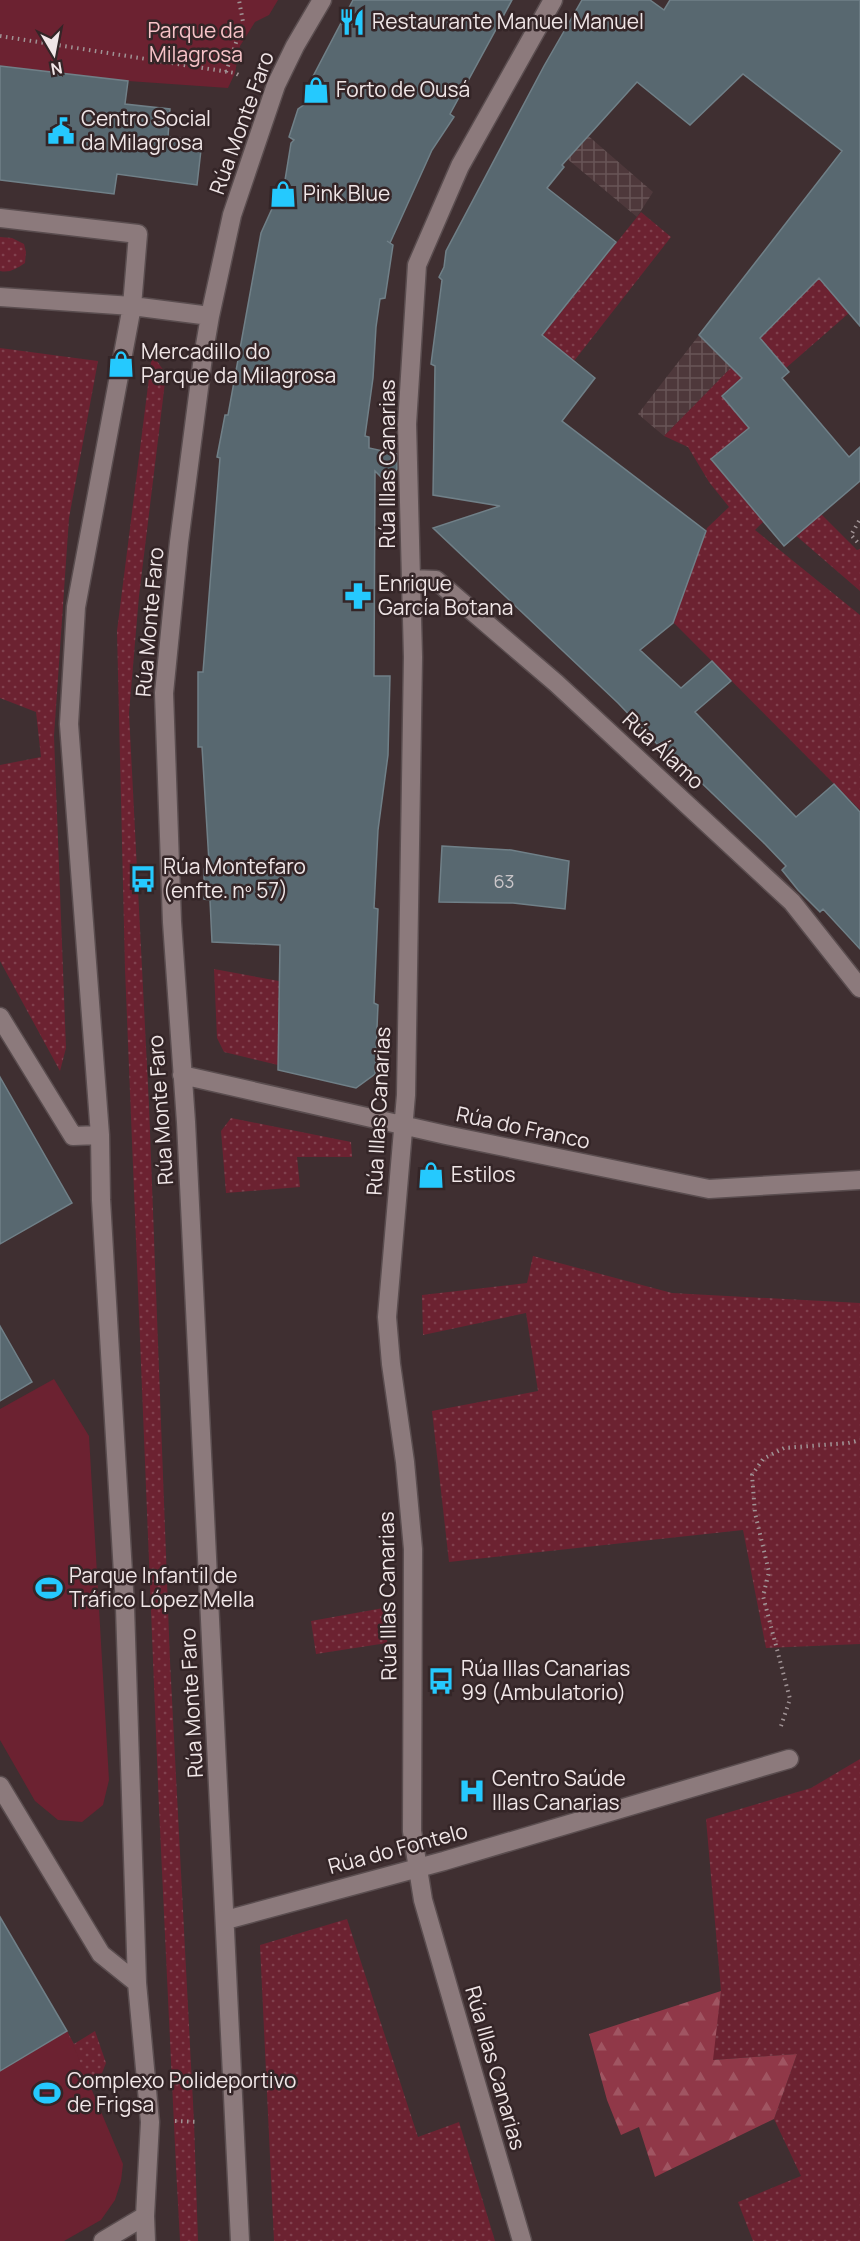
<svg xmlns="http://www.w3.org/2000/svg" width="860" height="2241" font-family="Manrope,sans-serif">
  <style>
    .industrial { fill: url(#industrial-grid) }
    .grass { fill: url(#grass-dots) }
    .forest { fill: url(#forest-firs) }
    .park { fill: #6c2231 }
    .building { fill: #586870; stroke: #708088; stroke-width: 1.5 }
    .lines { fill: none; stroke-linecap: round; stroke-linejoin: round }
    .minor-casing { stroke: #5a4d4f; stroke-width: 21 }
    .path { stroke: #a09395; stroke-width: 4; stroke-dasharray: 1.5 4.5; stroke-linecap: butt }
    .minor { stroke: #8c7a7c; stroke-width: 18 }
    .labels { text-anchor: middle; stroke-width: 5; stroke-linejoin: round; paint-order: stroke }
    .number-label { font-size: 18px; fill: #cac6c9 }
    .poi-label { font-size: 21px; fill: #f0e6e7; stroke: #342527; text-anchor: start }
    .park-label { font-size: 21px; fill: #f7c3c8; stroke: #342527 }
    .street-label { font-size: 21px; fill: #f0e6e7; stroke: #342527 }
  </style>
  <defs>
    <pattern id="industrial-grid" width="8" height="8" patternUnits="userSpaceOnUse" patternTransform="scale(1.5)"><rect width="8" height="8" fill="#4e383b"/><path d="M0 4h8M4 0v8" fill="none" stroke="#685557"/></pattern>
    <pattern id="grass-dots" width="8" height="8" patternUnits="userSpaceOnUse" patternTransform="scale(1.5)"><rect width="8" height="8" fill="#6c2231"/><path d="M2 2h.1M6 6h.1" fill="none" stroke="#81424f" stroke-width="1.8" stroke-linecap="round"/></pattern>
    <pattern id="forest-firs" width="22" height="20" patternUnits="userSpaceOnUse" patternTransform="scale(1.5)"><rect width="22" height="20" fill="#903848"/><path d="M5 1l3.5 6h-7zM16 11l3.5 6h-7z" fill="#a05562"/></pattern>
  </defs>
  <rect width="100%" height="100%" fill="#3f2f31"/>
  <path class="industrial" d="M533,88L653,192L637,217L559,152Z
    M860,127V236L664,436L638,414Z"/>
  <path class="grass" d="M641,212L671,237L574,361L543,335Z
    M860,236V278L836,299L849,313L786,368L773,353L722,395L761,431L729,445L711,460L755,511L821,514L857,550L860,549V591L771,514L755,530L860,615V810L673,622L707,528L729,507L709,482L688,447L664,436Z
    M0,237L12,238L24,244L26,252L25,263C16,269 10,273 0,271Z
    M0,348L98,361L69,518L54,736L66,1048L60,1071L0,961V765L41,757L36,712L0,698Z
    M152,354L166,374L139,596L129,713L149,1105L170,1661L194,2122L198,2241H180L176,2167L159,1808L125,969L117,631Z
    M214,969L279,981L278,1065L224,1052L217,1038Z
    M231,1118L351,1142L352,1157H297L300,1187L226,1193L221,1131Z
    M533,1256L672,1293L860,1303V1644L766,1648L743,1530L449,1562L432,1411L538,1391L526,1313L423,1335L422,1295L527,1283Z
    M389,1607L387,1643L316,1654L311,1621Z
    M860,1759V2241H753L738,2202L801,2176L774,2119L797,2054L712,2060L721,1991L706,1819L811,1788Z
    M347,1919L418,2137L459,2122L495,2241H274L260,1945Z
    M67,2031L74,2044L95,2031L106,2063L102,2073L0,2139V2071Z"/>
  <path class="forest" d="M721,1991L713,2060L797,2054L774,2119L655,2177L639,2127L621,2135L607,2100L589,2034Z"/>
  <path class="park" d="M0,0H278L269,15L255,22L240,46L235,73L228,88L128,81L0,66Z
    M54,1379L89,1436L109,1780L103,1805L82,1822L58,1820L35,1801L0,1740V1409Z
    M0,1917L67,2031L123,2164L121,2181L115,2200L101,2220L64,2241H0Z"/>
  <path class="building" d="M353,0H512L450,114L454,117L432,150L390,243L387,241L393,245L385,298L380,299L376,327L373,378L365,436L369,437V448L397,454V469L388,484L375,471L374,676H390L388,755L378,830L374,908L378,909L374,1003L378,1005L375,1074L356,1088L278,1070L280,945L212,942L210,900L204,899V869L209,862L202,747H198V672H203L220,458L217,457L225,415H228L261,233L285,180L291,143L294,140L289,137L298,109L305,104L309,84Z
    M582,0H650L664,10L670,0H860V326L819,278L760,338L789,372L782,378L849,457L860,447V481L784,546L711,459L749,428L722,396L742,378L699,335L842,151L743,74L690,125L637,82L562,165L564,167L547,188L616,242L542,335L595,378L562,421L706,531L673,623L640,650L681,688L712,661L731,681L695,712L796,817L834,784L860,812V949L823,909L820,912L798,890L782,870L786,866L765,844L660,743L658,745L618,703L433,528L500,506L433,495L435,366L431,364L442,280L439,277L444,267L446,251L544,66Z
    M0,66L128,81L125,104L170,109L168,137L202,141L197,185L117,174L114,194L0,180Z
    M442,846L511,850L569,861L565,909L513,903L439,902Z
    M0,1077L72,1203L0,1244Z
    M0,1326L32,1382L0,1401Z
    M0,1917L67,2031L0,2071Z"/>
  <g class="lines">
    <defs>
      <path id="minor" d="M0,218L138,234L132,306L76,607L69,724L100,1135L101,1200L125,1607L137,1983L150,2122L145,2216L146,2241
        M0,297L132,306L210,316
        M412,579L436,580L556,683L792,902L860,988
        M0,1017L73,1136L100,1135
        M182,1075L446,1135L709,1189L860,1180
        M0,1786L101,1954L137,1983
        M226,1920L444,1861L789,1759
        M103,2241L145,2216
        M240,2241L186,1122L172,922L164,693L179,542L203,357L210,316L232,215L276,85L295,46L322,0
        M522,2241L423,1900L412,1831L413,1549L405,1462L391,1364L387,1317L406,1095L413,657L407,424L417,265L460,166L553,0"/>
    </defs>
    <use href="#minor" class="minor-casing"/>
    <path class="path" d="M0,36L235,73L242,77
      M226,72L243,22L239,0
      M859,521L851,535L860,545
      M781,1726L790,1699L763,1596L769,1572L755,1513L752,1475L763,1459L784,1448L848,1443L860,1440
      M175,2121L198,2122"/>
    <use href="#minor" class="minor"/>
  </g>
  <defs>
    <symbol id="restaurant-bare" viewBox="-9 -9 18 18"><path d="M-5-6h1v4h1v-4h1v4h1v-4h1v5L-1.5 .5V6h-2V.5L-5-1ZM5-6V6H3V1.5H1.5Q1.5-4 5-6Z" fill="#25c9fe" stroke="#342527" stroke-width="2.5" paint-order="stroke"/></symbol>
    <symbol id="shop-bare" viewBox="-9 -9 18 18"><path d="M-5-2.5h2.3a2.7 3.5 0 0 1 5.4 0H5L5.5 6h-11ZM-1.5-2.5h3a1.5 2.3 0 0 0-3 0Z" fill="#25c9fe" stroke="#342527" stroke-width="2.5" paint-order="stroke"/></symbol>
    <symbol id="civic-bare" viewBox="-9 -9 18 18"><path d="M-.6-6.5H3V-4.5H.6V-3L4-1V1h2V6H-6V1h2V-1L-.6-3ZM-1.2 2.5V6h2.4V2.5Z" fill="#25c9fe" stroke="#342527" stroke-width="2.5" paint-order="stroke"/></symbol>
    <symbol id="pharmacy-bare" viewBox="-9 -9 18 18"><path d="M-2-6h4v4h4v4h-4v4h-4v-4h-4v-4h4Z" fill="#25c9fe" stroke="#342527" stroke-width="2.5" paint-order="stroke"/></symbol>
    <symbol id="bus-bare" viewBox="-9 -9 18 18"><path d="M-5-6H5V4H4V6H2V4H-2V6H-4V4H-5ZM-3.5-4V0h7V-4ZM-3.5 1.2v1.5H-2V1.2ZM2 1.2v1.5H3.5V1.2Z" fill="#25c9fe" stroke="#342527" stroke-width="2.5" paint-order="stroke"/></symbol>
    <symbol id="stadium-bare" viewBox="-9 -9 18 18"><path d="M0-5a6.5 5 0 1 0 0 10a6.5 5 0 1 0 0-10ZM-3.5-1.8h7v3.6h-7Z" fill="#25c9fe" stroke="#342527" stroke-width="2.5" paint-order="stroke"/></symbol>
    <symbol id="hospital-bare" viewBox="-9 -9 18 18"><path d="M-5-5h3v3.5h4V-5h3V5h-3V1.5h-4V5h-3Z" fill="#25c9fe" stroke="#342527" stroke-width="2.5" paint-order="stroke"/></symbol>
  </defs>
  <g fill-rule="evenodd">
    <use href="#restaurant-bare" x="333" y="3" width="38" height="38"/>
    <use href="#shop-bare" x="297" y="71" width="38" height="38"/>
    <use href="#civic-bare" x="42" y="112" width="38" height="38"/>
    <use href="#shop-bare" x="264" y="175" width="38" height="38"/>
    <use href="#shop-bare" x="102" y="345" width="38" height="38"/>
    <use href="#pharmacy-bare" x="339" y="577" width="38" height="38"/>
    <use href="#bus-bare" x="124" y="860" width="38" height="38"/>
    <use href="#shop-bare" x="412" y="1156" width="38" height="38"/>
    <use href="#stadium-bare" x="30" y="1569" width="38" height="38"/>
    <use href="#bus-bare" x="422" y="1662" width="38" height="38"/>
    <use href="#hospital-bare" x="453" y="1772" width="38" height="38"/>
    <use href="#stadium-bare" x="28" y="2074" width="38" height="38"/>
  </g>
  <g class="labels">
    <g class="number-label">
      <text x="504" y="888">63</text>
    </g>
    <g class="poi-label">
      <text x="372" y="29">Restaurante Manuel Manuel</text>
      <text x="336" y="97">Forto de Ousá</text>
      <text x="81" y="126">Centro Social<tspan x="81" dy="24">da Milagrosa</tspan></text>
      <text x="303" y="201">Pink Blue</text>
      <text x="141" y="359">Mercadillo do<tspan x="141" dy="24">Parque da Milagrosa</tspan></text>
      <text x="378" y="591">Enrique<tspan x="378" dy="24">García Botana</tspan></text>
      <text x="163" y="874">Rúa Montefaro<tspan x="163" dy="24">(enfte. nº 57)</tspan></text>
      <text x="451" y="1182">Estilos</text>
      <text x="69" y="1583">Parque Infantil de<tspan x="69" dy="24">Tráfico López Mella</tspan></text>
      <text x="461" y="1676">Rúa Illas Canarias<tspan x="461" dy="24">99 (Ambulatorio)</tspan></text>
      <text x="492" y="1786">Centro Saúde<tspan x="492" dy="24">Illas Canarias</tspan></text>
      <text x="67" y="2088">Complexo Polideportivo<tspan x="67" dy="24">de Frigsa</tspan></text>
    </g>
    <g class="park-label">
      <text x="196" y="38">Parque da<tspan x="196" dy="24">Milagrosa</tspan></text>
    </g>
    <g class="street-label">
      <text transform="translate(242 123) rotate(-70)" y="7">Rúa Monte Faro</text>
      <text transform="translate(388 464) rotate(-90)" y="7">Rúa Illas Canarias</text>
      <text transform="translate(150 622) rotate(-85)" y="7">Rúa Monte Faro</text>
      <text transform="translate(663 751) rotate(43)" y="7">Rúa Álamo</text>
      <text transform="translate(161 1110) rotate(-94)" y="7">Rúa Monte Faro</text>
      <text transform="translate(379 1111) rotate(-87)" y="7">Rúa Illas Canarias</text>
      <text transform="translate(523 1128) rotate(12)" y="7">Rúa do Franco</text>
      <text transform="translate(388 1596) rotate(-91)" y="7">Rúa Illas Canarias</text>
      <text transform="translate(192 1703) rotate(-93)" y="7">Rúa Monte Faro</text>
      <text transform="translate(398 1849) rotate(-15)" y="7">Rúa do Fontelo</text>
      <text transform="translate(495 2068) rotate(74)" y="7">Rúa Illas Canarias</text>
    </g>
  </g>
  <g transform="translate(54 54) rotate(170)" stroke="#342527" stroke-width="4.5" paint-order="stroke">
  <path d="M0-4.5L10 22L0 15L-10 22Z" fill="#f0e6e7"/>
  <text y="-9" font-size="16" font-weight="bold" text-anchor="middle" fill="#f0e6e7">N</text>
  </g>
</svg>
